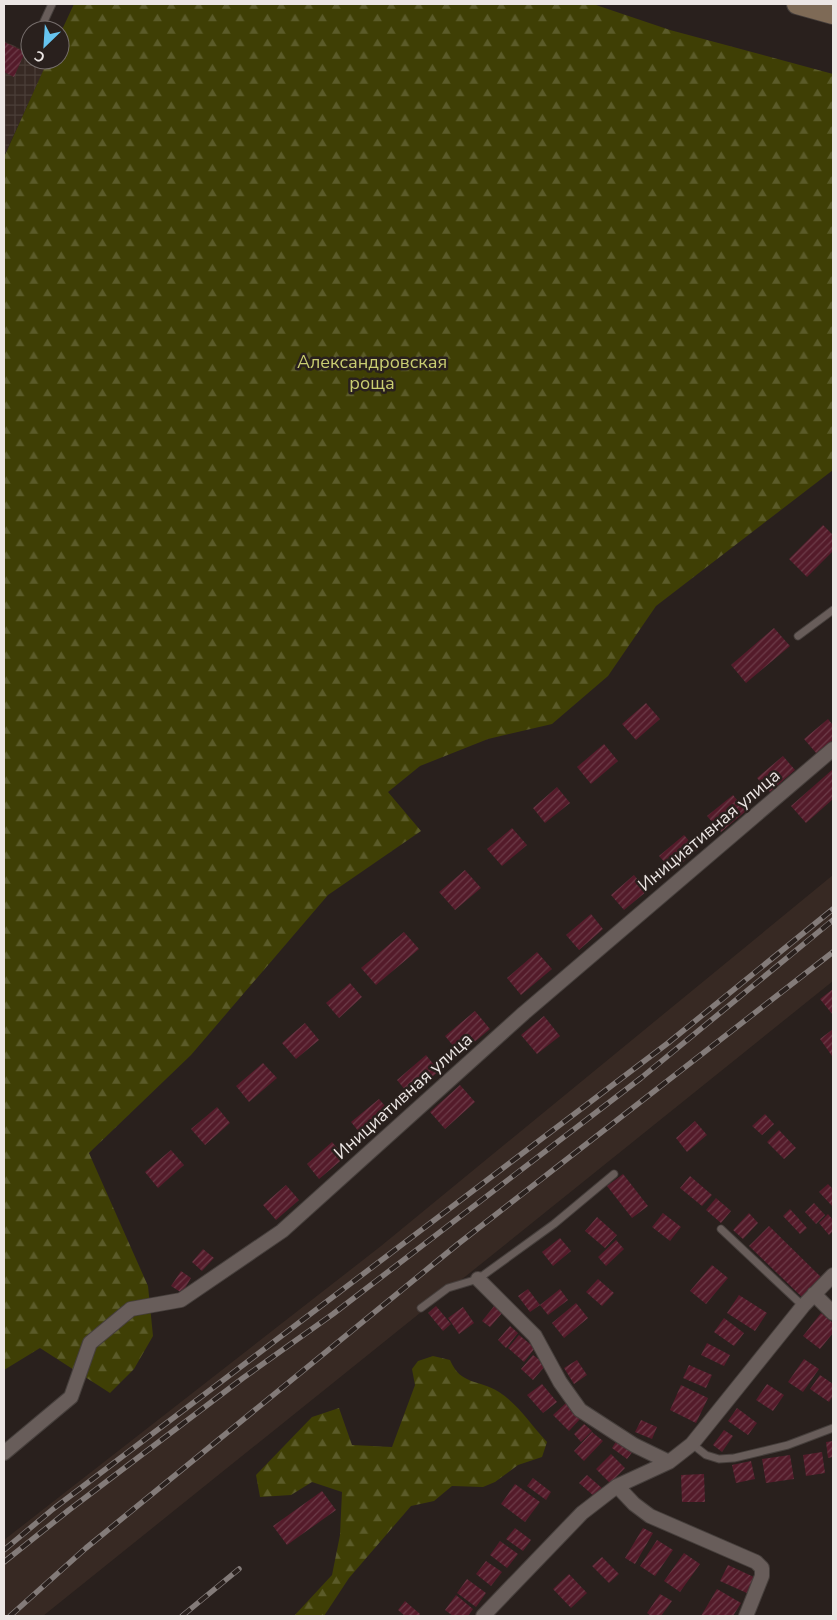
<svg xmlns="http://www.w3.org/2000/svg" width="837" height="1620" font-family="'Nunito Sans',sans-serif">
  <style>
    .built { fill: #372923 }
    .industrial { fill: url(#industrial-grid) }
    .forest { fill: url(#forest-firs) }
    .building { fill: url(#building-hatch) }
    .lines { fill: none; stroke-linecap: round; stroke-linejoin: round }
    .service-casing { stroke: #463f3c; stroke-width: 9 }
    .minor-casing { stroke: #463f3c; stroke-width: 16 }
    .secondary-casing { stroke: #463f3c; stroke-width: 22 }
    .service { stroke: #685d5a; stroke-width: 7 }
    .minor { stroke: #685d5a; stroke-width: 14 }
    .secondary { stroke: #7e6a56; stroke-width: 20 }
    .rail-casing { stroke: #837b79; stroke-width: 5.5 }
    .rail { stroke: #29201d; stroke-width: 4; stroke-dasharray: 11; stroke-linecap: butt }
    .labels { text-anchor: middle; stroke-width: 5; stroke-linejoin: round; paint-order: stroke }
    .park-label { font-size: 18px; fill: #c9cd71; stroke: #29201d }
    .street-label { font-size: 18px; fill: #ece6e4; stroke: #29201d }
  </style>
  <defs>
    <pattern id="industrial-grid" width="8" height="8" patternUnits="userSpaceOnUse" patternTransform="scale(1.25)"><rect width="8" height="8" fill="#372923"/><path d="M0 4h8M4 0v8" fill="none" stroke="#4a3e38"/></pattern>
    <pattern id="forest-firs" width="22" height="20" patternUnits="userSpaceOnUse" patternTransform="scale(1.25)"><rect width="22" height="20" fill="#3f3f05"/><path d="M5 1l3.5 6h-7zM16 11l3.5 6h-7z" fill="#5b5b29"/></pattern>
    <pattern id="building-hatch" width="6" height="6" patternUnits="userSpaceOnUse" patternTransform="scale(1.25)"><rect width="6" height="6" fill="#541b2a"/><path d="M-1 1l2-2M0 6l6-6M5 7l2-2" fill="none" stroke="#6d3c49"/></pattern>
  </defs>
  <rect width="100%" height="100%" fill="#29201d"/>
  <path class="built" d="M833,875V981L43,1616H4V1540L381,1246Z"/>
  <path class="industrial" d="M4,41L30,53V60L48,61L4,156Z"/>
  <path class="forest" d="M74,4H593L670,30L833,74V470L656,606L608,676L552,724L488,739L420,766L388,792L421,831L328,895L191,1055L89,1153L148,1286L153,1336L134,1369L110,1393L40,1348L4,1370V157L48,60H60V34Z
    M433,1356L450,1360C461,1386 479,1379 499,1392C519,1405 531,1425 547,1442L542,1457L518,1465L495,1482L483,1487L452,1486L434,1501L411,1506L349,1578L324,1616H294L332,1575L340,1535L342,1492L312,1482L291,1495L260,1497L256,1475L312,1417L339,1408L352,1445L392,1447L415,1385L412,1369L418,1361Z"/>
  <path class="building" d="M4,42L25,52L14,77L4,72Z
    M823,525L833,535V551L807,577L789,559Z
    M774,628L790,646L746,683L731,665Z
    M646,703L660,719L636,740L622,724Z
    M828,719L833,725V740L817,754L804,739Z
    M604,744L618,761L591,784L577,767Z
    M783,756L795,770L770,792L757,778Z
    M833,769V799L806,823L791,806Z
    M557,787L570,803L545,823L533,808Z
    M733,795L746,811L721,832L707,816Z
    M512,828L527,845L502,866L487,849Z
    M684,835L697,850L673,871L659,856Z
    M465,870L481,888L455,910L439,892Z
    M634,875L647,891L624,910L611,895Z
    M591,914L603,929L579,950L566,935Z
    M404,932L419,949L376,985L361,968Z
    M537,952L552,969L521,995L507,978Z
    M350,983L362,997L339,1018L326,1003Z
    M833,989V1015L820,999Z
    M475,1011L490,1029L460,1054L445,1036Z
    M544,1016L560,1036L537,1054L521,1035Z
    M305,1023L319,1040L296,1059L282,1043Z
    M833,1029V1055L832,1056L820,1039Z
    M426,1055L439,1071L410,1096L397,1080Z
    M263,1063L277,1078L249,1102L236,1086Z
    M460,1085L475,1102L445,1129L430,1112Z
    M379,1099L392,1114L364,1138L351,1122Z
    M217,1107L230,1123L205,1145L191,1129Z
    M765,1114L774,1124L762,1135L752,1126Z
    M695,1121L707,1135L687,1152L676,1138Z
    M779,1130L796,1148L784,1159L767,1142Z
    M332,1142L345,1157L319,1179L307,1164Z
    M171,1150L184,1165L158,1188L145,1172Z
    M623,1174L648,1206L632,1218L607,1186Z
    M690,1176L712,1195L702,1206L680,1188Z
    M828,1184L833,1189V1207L819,1192Z
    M286,1185L299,1200L276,1220L263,1205Z
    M716,1198L731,1211L721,1223L706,1210Z
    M814,1203L825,1215L816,1224L805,1212Z
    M790,1209L807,1228L800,1234L783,1216Z
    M663,1213L681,1227L670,1241L652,1227Z
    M749,1213L758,1223L743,1239L733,1230Z
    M828,1214L833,1220V1231L829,1235L819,1223Z
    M597,1217L617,1235L605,1248L585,1231Z
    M769,1226L823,1279L804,1299L749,1246Z
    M560,1238L571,1251L553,1266L542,1252Z
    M616,1240L624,1249L606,1266L598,1257Z
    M203,1249L214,1258L202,1271L192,1262Z
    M712,1265L728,1278L706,1304L690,1291Z
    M181,1271L191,1278L182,1293L171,1286Z
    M598,1279L614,1293L602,1306L586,1292Z
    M528,1289L540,1305L530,1312L518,1296Z
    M560,1289L568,1300L548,1315L540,1305Z
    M739,1295L767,1313L755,1331L727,1313Z
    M576,1303L588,1318L564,1338L552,1323Z
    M495,1305L503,1312L490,1327L482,1321Z
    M436,1306L451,1324L443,1331L428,1313Z
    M463,1307L474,1323L459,1334L448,1318Z
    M821,1313L833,1323V1333L820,1349L803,1336Z
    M724,1318L744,1333L734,1346L714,1332Z
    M510,1326L518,1333L506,1348L498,1340Z
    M519,1335L535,1348L524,1362L508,1348Z
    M707,1343L730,1355L724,1366L701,1355Z
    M533,1355L546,1365L533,1380L521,1369Z
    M804,1359L819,1369L803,1392L788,1382Z
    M577,1360L587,1375L574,1384L564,1368Z
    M689,1365L712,1375L706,1388L683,1378Z
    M820,1375L833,1384V1396L829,1402L810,1389Z
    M542,1384L557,1402L543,1413L527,1395Z
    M767,1384L784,1395L773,1411L756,1400Z
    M681,1385L708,1398L696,1423L670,1410Z
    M566,1403L581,1418L569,1431L553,1415Z
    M737,1408L757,1423L748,1435L728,1421Z
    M641,1420L657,1427L652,1439L635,1432Z
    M584,1424L592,1431L581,1442L574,1434Z
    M724,1430L733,1436L722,1452L713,1445Z
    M592,1432L603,1441L584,1461L574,1451Z
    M617,1440L633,1451L627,1459L612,1448Z
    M833,1441V1457L828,1458L826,1442Z
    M822,1452L825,1473L806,1476L803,1455Z
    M611,1454L625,1468L610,1483L596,1469Z
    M790,1455L794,1479L766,1483L762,1459Z
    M751,1461L755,1479L736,1483L732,1465Z
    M704,1474L705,1502H682L681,1475Z
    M587,1475L603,1489L595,1497L579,1483Z
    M533,1478L551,1492L546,1500L527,1486Z
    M515,1484L540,1502L525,1522L501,1504Z
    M322,1491L336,1510L287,1545L273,1526Z
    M515,1528L531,1540L523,1551L506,1539Z
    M643,1528L653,1533L635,1564L625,1558Z
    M657,1540L673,1550L655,1576L640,1566Z
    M500,1541L518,1554L507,1568L490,1555Z
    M684,1553L700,1564L680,1592L664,1581Z
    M602,1557L619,1574L609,1583L592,1566Z
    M486,1561L502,1572L491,1586L476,1574Z
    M728,1565L756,1578L749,1594L720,1581Z
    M569,1574L587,1593L571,1608L553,1589Z
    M467,1579L486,1593L476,1607L457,1593Z
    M717,1589L741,1603L733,1616H701Z
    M660,1594L672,1601L661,1616H651L647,1613Z
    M456,1595L473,1609L468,1616H453L445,1610Z
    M405,1601L420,1614L419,1616H405L398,1610Z"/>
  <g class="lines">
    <defs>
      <path id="service" d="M40,30L52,4
        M798,636L833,610
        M721,1229L803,1306
        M421,1308L448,1288L478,1279L554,1224L614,1174
        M692,1444L706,1455L719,1459L734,1458L788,1445L833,1428"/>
      <path id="minor" d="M478,1279L535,1336L560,1382L580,1410L634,1445L669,1462
        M814,1294L833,1313
        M4,1453L71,1397L90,1343L131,1309L181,1300L282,1231L524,1013L833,749
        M617,1486L634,1504L650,1516L756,1562L762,1568V1576L746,1616
        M483,1616L582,1513L617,1486L669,1462L692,1444L803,1306L833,1275"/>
      <path id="secondary" d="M797,4L833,14"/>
    </defs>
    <use href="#service" class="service-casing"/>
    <use href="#minor" class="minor-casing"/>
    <use href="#secondary" class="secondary-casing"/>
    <use href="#service" class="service"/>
    <use href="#minor" class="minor"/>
    <use href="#secondary" class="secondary"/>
    <defs>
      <path id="rail" d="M4,1550L53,1509L668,1043L833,909
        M4,1562L69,1510L243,1378L333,1314L641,1078L833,920
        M10,1616L86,1548L458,1244L833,952
        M182,1616L239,1569"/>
    </defs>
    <use href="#rail" class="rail-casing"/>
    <use href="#rail" class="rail"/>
  </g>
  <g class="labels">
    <g class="park-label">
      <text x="372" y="368">Александровская<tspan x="372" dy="21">роща</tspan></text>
    </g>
    <g class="street-label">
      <text transform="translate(709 830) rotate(-40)" y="6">Инициативная улица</text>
      <text transform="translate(403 1096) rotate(-42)" y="6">Инициативная улица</text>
    </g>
  </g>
  <rect width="837" height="1620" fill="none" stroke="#ece6e4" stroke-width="10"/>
  <g transform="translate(45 45) rotate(205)"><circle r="24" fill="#29201d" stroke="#776f6d"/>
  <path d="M0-4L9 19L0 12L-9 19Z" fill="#66c4ef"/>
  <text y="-8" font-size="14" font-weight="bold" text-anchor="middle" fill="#ece6e4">С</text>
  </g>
</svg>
